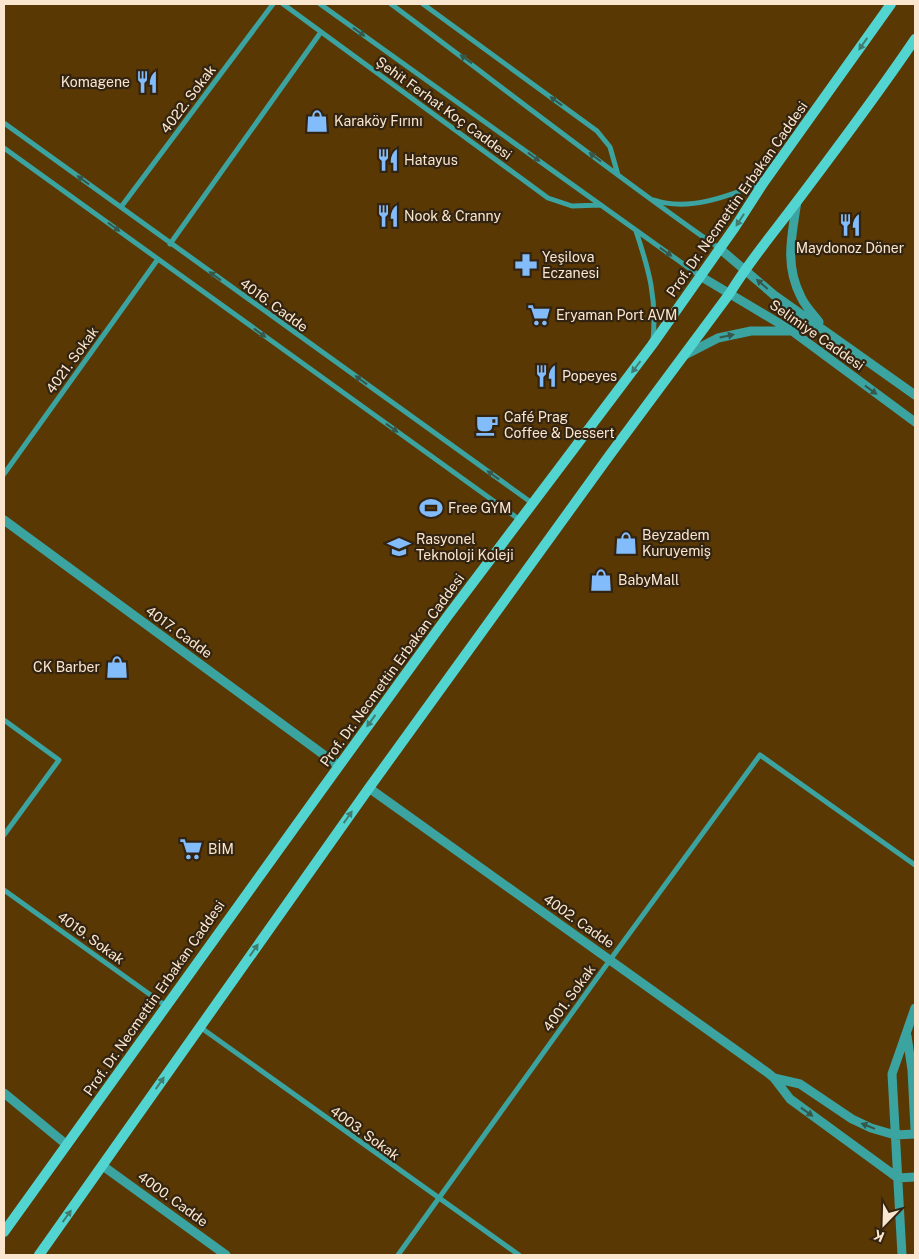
<svg xmlns="http://www.w3.org/2000/svg" width="919" height="1259" font-family="'Public Sans',sans-serif">
  <style>
    .lines { fill: none; stroke-linecap: round; stroke-linejoin: round }
    .minor { stroke: #3ba3a0; stroke-width: 5 }
    .tertiary { stroke: #3ba3a0; stroke-width: 9 }
    .secondary { stroke: #52d5d0; stroke-width: 10 }
    .oneway { fill: #36574a }
    .oneway2 { fill: #427c70 }
    .labels { text-anchor: middle; stroke-width: 4.5; stroke-linejoin: round; paint-order: stroke }
    .poi-label { font-size: 14px; fill: #fae6ce; stroke: #332411; text-anchor: start }
    .street-label { font-size: 14px; fill: #fae6ce; stroke: #332411 }
  </style>
  <rect width="100%" height="100%" fill="#5a3804"/>
  <g class="lines">
    <path class="minor" d="M283,4L548,198L572,206L601,205
      M320,4L700,276
      M391,4C500,85 607,170 719,248
      M423,4L597,131L610,147L618,175
      M4,123L532,503
      M4,148L520,520
      M654,200C688,212 729,196 761,183
      M121,207L273,4
      M636,231C649,270 657,298 653,340
      M170,244L321,32
      M4,474L158,259
      M4,720L59,760L4,835
      M4,890L166,1006
      M200,1027L519,1255
      M398,1255L610,960L760,755L915,865"/>
    <path class="tertiary" d="M797,201C792,235 784,264 801,297C805,306 813,314 819,322
      M719,248L774,295L915,395
      M700,276L792,331L915,422
      M683,356L718,338L751,331H792
      M4,520L339,766
      M369,788L768,1073L774,1078L790,1099L898,1178L915,1177
      M907,1036L912,1070L915,1129
      M774,1078L800,1084L852,1119L871,1128L895,1135L915,1134
      M4,1093L67,1145
      M103,1166L226,1255
      M902,1255L892,1074L915,1008"/>
    <path class="secondary" d="M4,1232L323,788L447,617L652,345L735,227L764,182L891,4
      M39,1255L369,788L609,456L730,293C750,260 775,231 798,200C838,147 878,94 915,39"/>
  </g>
  <defs><path id="oneway-solid" d="M-6-.8H1V-3.2L6.5 0L1 3.2V.8H-6Z" transform="scale(1.25)"/></defs>
  <g class="oneway">
    <use href="#oneway-solid" transform="translate(359 32) rotate(36)"/>
    <use href="#oneway-solid" transform="translate(466 59) rotate(-144)"/>
    <use href="#oneway-solid" transform="translate(556 101) rotate(-144)"/>
    <use href="#oneway-solid" transform="translate(534 157) rotate(36)"/>
    <use href="#oneway-solid" transform="translate(595 157) rotate(-143)"/>
    <use href="#oneway-solid" transform="translate(83 180) rotate(-144)"/>
    <use href="#oneway-solid" transform="translate(114 227) rotate(36)"/>
    <use href="#oneway-solid" transform="translate(666 252) rotate(36)"/>
    <use href="#oneway-solid" transform="translate(215 276) rotate(-144)"/>
    <use href="#oneway-solid" transform="translate(762 284) rotate(-139)"/>
    <use href="#oneway-solid" transform="translate(260 333) rotate(36)"/>
    <use href="#oneway-solid" transform="translate(727 336) rotate(-12)"/>
    <use href="#oneway-solid" transform="translate(361 380) rotate(-144)"/>
    <use href="#oneway-solid" transform="translate(871 390) rotate(36)"/>
    <use href="#oneway-solid" transform="translate(392 428) rotate(36)"/>
    <use href="#oneway-solid" transform="translate(493 475) rotate(-144)"/>
    <use href="#oneway-solid" transform="translate(807 1112) rotate(36)"/>
    <use href="#oneway-solid" transform="translate(868 1126) rotate(-158)"/>
  </g>
  <g class="oneway2">
    <use href="#oneway-solid" transform="translate(863 44) rotate(125)"/>
    <use href="#oneway-solid" transform="translate(740 220) rotate(123)"/>
    <use href="#oneway-solid" transform="translate(636 367) rotate(127)"/>
    <use href="#oneway-solid" transform="translate(371 721) rotate(126)"/>
    <use href="#oneway-solid" transform="translate(348 817) rotate(-55)"/>
    <use href="#oneway-solid" transform="translate(254 950) rotate(-55)"/>
    <use href="#oneway-solid" transform="translate(160 1083) rotate(-55)"/>
    <use href="#oneway-solid" transform="translate(67 1216) rotate(-54)"/>
  </g>
  <defs>
    <symbol id="restaurant-bare" viewBox="-9 -9 18 18"><path d="M-5-6h1v4h1v-4h1v4h1v-4h1v5L-1.5 .5V6h-2V.5L-5-1ZM5-6V6H3V1.5H1.5Q1.5-4 5-6Z" fill="#83bcfb" stroke="#332411" stroke-width="2.5" paint-order="stroke"/></symbol>
    <symbol id="shop-bare" viewBox="-9 -9 18 18"><path d="M-5-2.5h2.3a2.7 3.5 0 0 1 5.4 0H5L5.5 6h-11ZM-1.5-2.5h3a1.5 2.3 0 0 0-3 0Z" fill="#83bcfb" stroke="#332411" stroke-width="2.5" paint-order="stroke"/></symbol>
    <symbol id="pharmacy-bare" viewBox="-9 -9 18 18"><path d="M-2-6h4v4h4v4h-4v4h-4v-4h-4v-4h4Z" fill="#83bcfb" stroke="#332411" stroke-width="2.5" paint-order="stroke"/></symbol>
    <symbol id="supermarket-bare" viewBox="-9 -9 18 18"><path d="M-6-5.5h2.5l.6 2H6L4.5 2H-2.5L-4.4-4H-6ZM-1.5 3.2a1.3 1.3 0 1 0 .1 0ZM3 3.2a1.3 1.3 0 1 0 .1 0Z" fill="#83bcfb" stroke="#332411" stroke-width="2.5" paint-order="stroke"/></symbol>
    <symbol id="cafe-bare" viewBox="-9 -9 18 18"><path d="M-5.5-4.5H6V0H3Q3 3.5 0 3.5H-2.5Q-5.5 3.5-5.5 0ZM3-3.2v2h1.7v-2ZM-6 4.5H4V6H-6Z" fill="#83bcfb" stroke="#332411" stroke-width="2.5" paint-order="stroke"/></symbol>
    <symbol id="stadium-bare" viewBox="-9 -9 18 18"><path d="M0-5a6.5 5 0 1 0 0 10a6.5 5 0 1 0 0-10ZM-3.5-1.8h7v3.6h-7Z" fill="#83bcfb" stroke="#332411" stroke-width="2.5" paint-order="stroke"/></symbol>
    <symbol id="school-bare" viewBox="-9 -9 18 18"><path d="M0-5L7-2L0 1L-7-2ZM-4 1L0 2.5L4 1V4Q0 6-4 4Z" fill="#83bcfb" stroke="#332411" stroke-width="2.5" paint-order="stroke"/></symbol>
  </defs>
  <g fill-rule="evenodd">
    <use href="#restaurant-bare" x="131" y="66" width="32" height="32"/>
    <use href="#shop-bare" x="301" y="105" width="32" height="32"/>
    <use href="#restaurant-bare" x="372" y="144" width="32" height="32"/>
    <use href="#restaurant-bare" x="372" y="200" width="32" height="32"/>
    <use href="#restaurant-bare" x="834" y="209" width="32" height="32"/>
    <use href="#pharmacy-bare" x="510" y="249" width="32" height="32"/>
    <use href="#supermarket-bare" x="523" y="299" width="32" height="32"/>
    <use href="#restaurant-bare" x="530" y="360" width="32" height="32"/>
    <use href="#cafe-bare" x="471" y="409" width="32" height="32"/>
    <use href="#stadium-bare" x="415" y="492" width="32" height="32"/>
    <use href="#shop-bare" x="610" y="527" width="32" height="32"/>
    <use href="#school-bare" x="383" y="531" width="32" height="32"/>
    <use href="#shop-bare" x="585" y="564" width="32" height="32"/>
    <use href="#shop-bare" x="101" y="651" width="32" height="32"/>
    <use href="#supermarket-bare" x="175" y="833" width="32" height="32"/>
  </g>
  <g class="labels">
    <g class="poi-label">
      <text x="130" y="87" text-anchor="end">Komagene</text>
      <text x="334" y="126">Karaköy Fırını</text>
      <text x="404" y="165">Hatayus</text>
      <text x="404" y="221">Nook &amp; Cranny</text>
      <text x="850" y="253" text-anchor="middle">Maydonoz Döner</text>
      <text x="542" y="262">Yeşilova<tspan x="542" dy="16">Eczanesi</tspan></text>
      <text x="556" y="320">Eryaman Port AVM</text>
      <text x="562" y="381">Popeyes</text>
      <text x="504" y="422">Café Prag<tspan x="504" dy="16">Coffee &amp; Dessert</tspan></text>
      <text x="448" y="513">Free GYM</text>
      <text x="642" y="540">Beyzadem<tspan x="642" dy="16">Kuruyemiş</tspan></text>
      <text x="416" y="544">Rasyonel<tspan x="416" dy="16">Teknoloji Koleji</tspan></text>
      <text x="618" y="585">BabyMall</text>
      <text x="100" y="672" text-anchor="end">CK Barber</text>
      <text x="208" y="854">BİM</text>
    </g>
    <g class="street-label">
      <text transform="translate(188 99) rotate(-53)" y="5">4022. Sokak</text>
      <text transform="translate(444 108) rotate(36)" y="5">Şehit Ferhat Koç Caddesi</text>
      <text transform="translate(737 199) rotate(-55)" y="5">Prof. Dr. Necmettin Erbakan Caddesi</text>
      <text transform="translate(274 305) rotate(36)" y="5">4016. Cadde</text>
      <text transform="translate(817 335) rotate(35)" y="5">Selimiye Caddesi</text>
      <text transform="translate(72 360) rotate(-54)" y="5">4021. Sokak</text>
      <text transform="translate(179 632) rotate(36)" y="5">4017. Cadde</text>
      <text transform="translate(392 670) rotate(-54)" y="5">Prof. Dr. Necmettin Erbakan Caddesi</text>
      <text transform="translate(579 921) rotate(35)" y="5">4002. Cadde</text>
      <text transform="translate(91 938) rotate(36)" y="5">4019. Sokak</text>
      <text transform="translate(154 998) rotate(-55)" y="5">Prof. Dr. Necmettin Erbakan Caddesi</text>
      <text transform="translate(569 998) rotate(-54)" y="5">4001. Sokak</text>
      <text transform="translate(365 1133) rotate(36)" y="5">4003. Sokak</text>
      <text transform="translate(173 1199) rotate(36)" y="5">4000. Cadde</text>
    </g>
  </g>
  <rect width="919" height="1259" fill="none" stroke="#fae6ce" stroke-width="10"/>
  <g transform="translate(884 1224) rotate(203)" stroke="#332411" stroke-width="4" paint-order="stroke">
  <path d="M0-4L9 19L0 12L-9 19Z" fill="#fae6ce"/>
  <text y="-8" font-size="14" font-weight="bold" text-anchor="middle" fill="#fae6ce">K</text>
  </g>
</svg>
